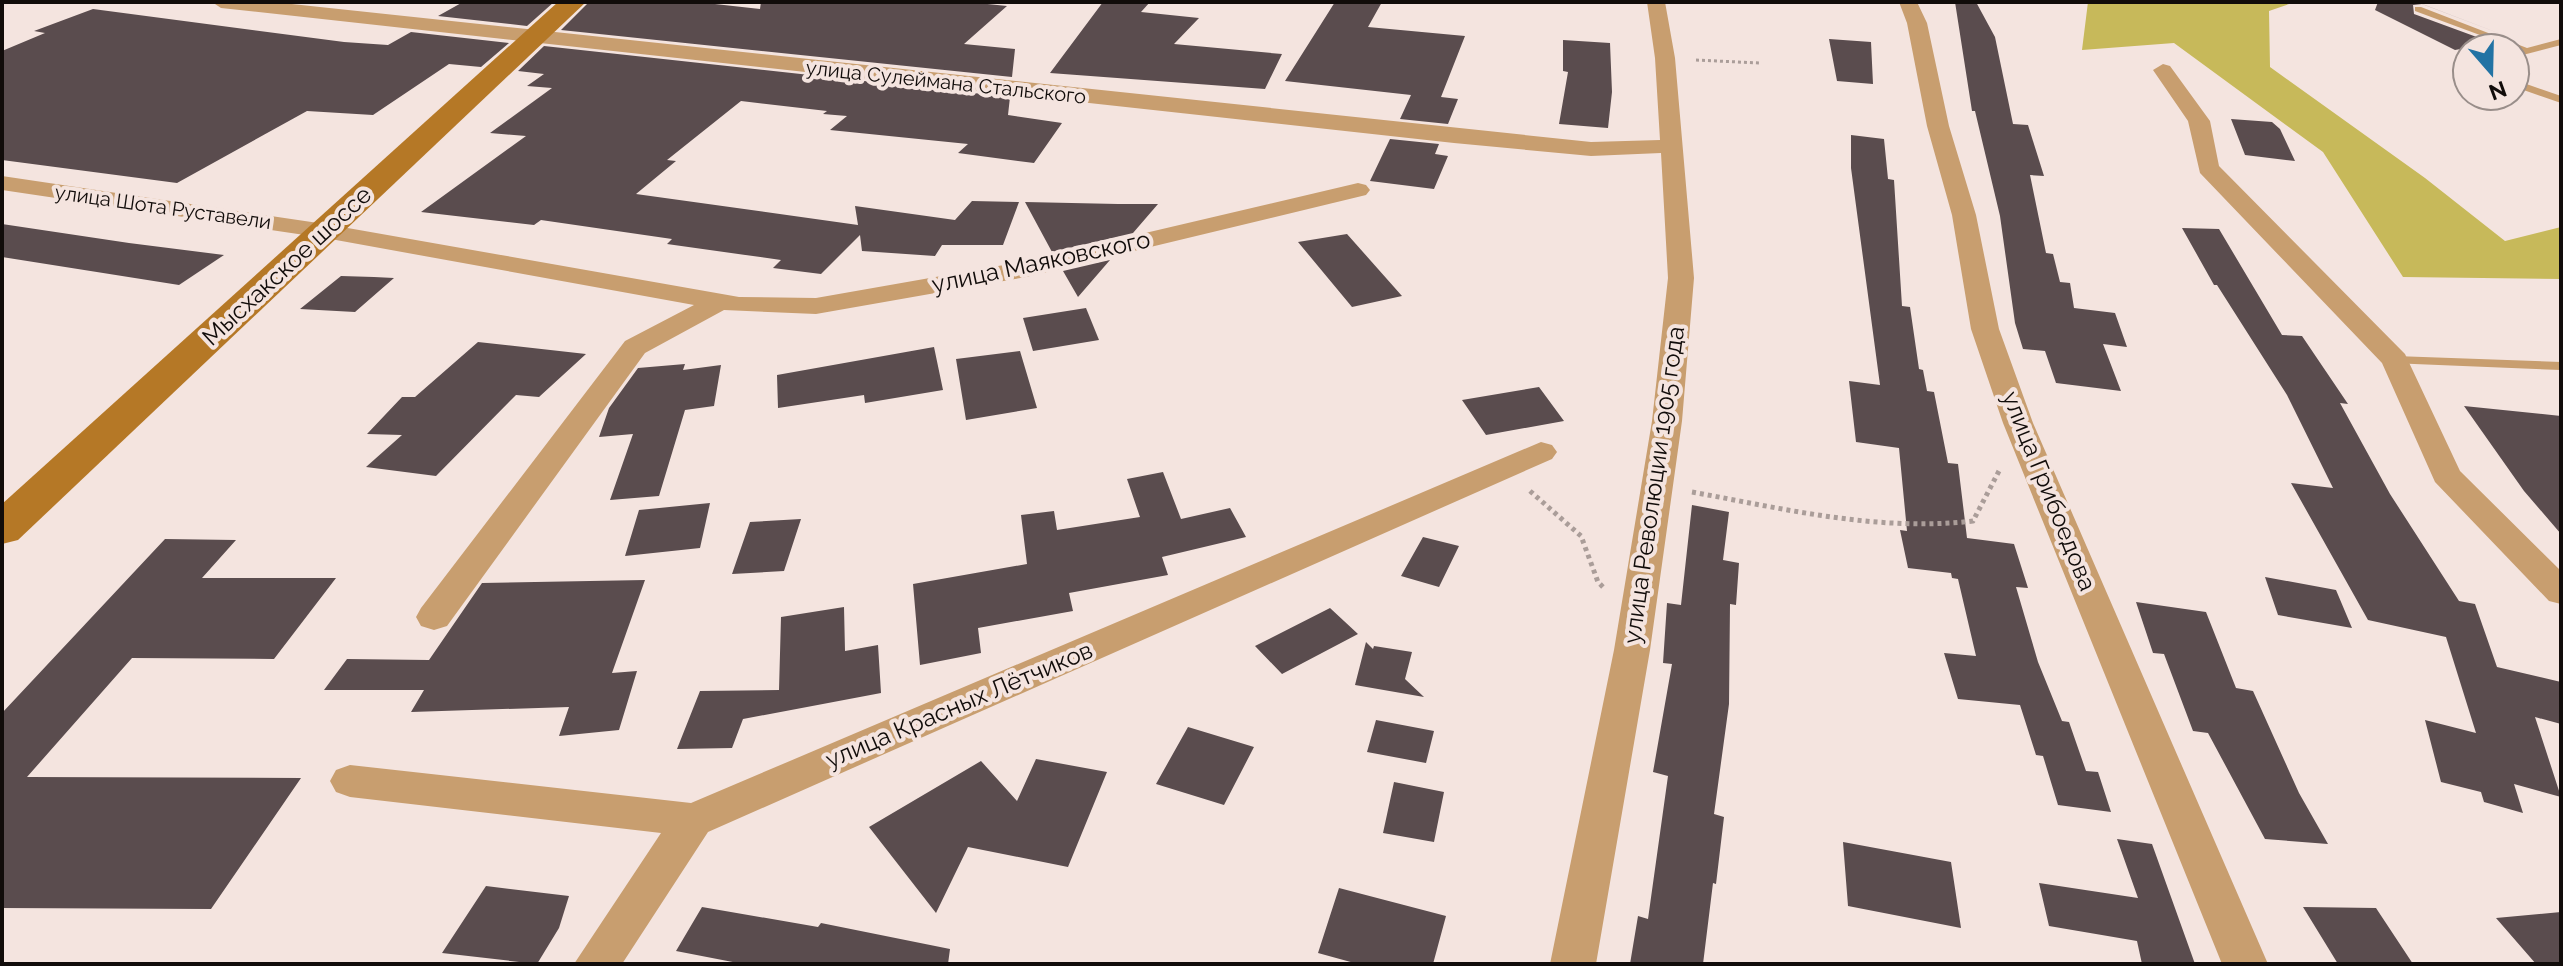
<svg xmlns="http://www.w3.org/2000/svg" width="2563" height="966" font-family="Raleway,sans-serif">
  <style>
    .forest { fill: #c7b95a }
    .building { fill: #5a4c4e }
    .lines { fill: none; stroke-linecap: round; stroke-linejoin: round }
    .path-far1 { stroke: #aa9d99; stroke-width: 3; stroke-dasharray: 3 3; stroke-linecap: butt }
    .path { stroke: #aa9d99; stroke-width: 5; stroke-dasharray: 4 4; stroke-linecap: butt }
    .lane { fill: #c89e6f; fill-rule: evenodd }
    .street { fill: #c89e6f; fill-rule: evenodd }
    .secondary { fill: #b57826; fill-rule: evenodd }
    .labels { text-anchor: middle; stroke-width: 8; stroke-linejoin: round; paint-order: stroke }
    .far-street-label { font-size: 20px; fill: #110c0a; stroke: #f4e4df }
    .street-label { font-size: 24px; fill: #110c0a; stroke: #f4e4df }
  </style>
  <rect width="100%" height="100%" fill="#f4e4df"/>
  <path class="forest" d="M2088,2H2295L2269,11L2270,67L2425,178L2505,241L2561,227V279L2403,277L2323,152L2174,43L2082,50Z"/>
  <path class="building" d="M463,2H554L527,26L438,16Z
    M589,2H697L760,9L761,2H968L1007,6L964,44L1015,49L1012,77L561,30Z
    M1103,2H1150L1141,12L1199,18L1174,44L1282,54L1265,89L1050,73Z
    M1335,2H1382L1368,27L1465,36L1441,97L1458,99L1448,124L1400,119L1411,95L1285,81Z
    M1955,2H1976L1995,37L2013,124L2028,125L2044,176L2030,175L2046,253L2053,254L2060,282L2070,283L2074,308L2115,313L2127,347L2103,344L2121,391L2056,383L2045,351L2023,349L2015,323L2000,216L1975,111H1972Z
    M2378,2H2417L2514,39L2422,4L2413,5L2414,14L2493,43L2455,50L2375,10Z
    M93,9L344,42L388,45L411,32L509,43L481,67L449,64L373,115L307,111L177,183L2,160V51L45,33L34,31Z
    M1829,39L1871,42L1873,84L1837,81Z
    M1563,40L1610,43L1612,92L1608,128L1559,124L1568,72L1563,71Z
    M544,46L1010,97L1008,115L1062,123L1034,163L958,153L968,144L830,130L847,116L823,114L827,111L741,101L667,160L676,161L636,194L858,225L855,206L955,220L972,201L1019,202L1003,245H942L935,256L862,251L860,235L821,274L773,268L781,260L667,244L672,239L541,220L534,225L421,212L526,136L490,133L552,88L527,86L544,74L518,71Z
    M2231,119L2272,122L2280,129L2295,161L2245,155Z
    M1851,135L1884,139L1888,179L1894,180L1902,306L1910,307L1919,369L1923,370L1927,391L1934,392L1948,463L1958,464L1967,538L2014,544L2028,588L2016,587L2038,662L2062,721L2069,722L2086,771L2098,772L2111,812L2058,805L2043,756L2036,755L2020,705L1958,699L1944,653L1976,656L1958,579L1952,578L1951,573L1908,568L1900,530L1907,531L1899,448L1856,442L1849,381L1880,385L1851,168Z
    M1390,139L1439,144L1435,154L1448,156L1434,189L1370,181Z
    M1025,202L1118,204H1158L1133,233L1052,252Z
    M2,224L129,243L224,255L179,285L2,257Z
    M2182,228L2219,229L2282,335L2302,336L2348,404L2340,403L2390,494L2459,601L2475,604L2497,667L2561,682V724L2535,717L2561,797L2514,784L2523,813L2484,802L2481,792L2441,782L2425,720L2476,733L2446,637L2368,620L2291,483L2333,488L2287,395L2217,285H2214Z
    M1347,234L1402,296L1352,307L1298,242Z
    M1110,260L1078,297L1063,271Z
    M341,276L374,277L394,278L355,312L300,309Z
    M1086,308L1099,340L1033,351L1023,318Z
    M478,342L586,354L539,397L516,395L436,476L366,467L402,435L367,434L402,397H415Z
    M934,347L943,390L865,403L864,395L778,408L777,375Z
    M1020,351L1037,408L966,420L956,359Z
    M685,364L683,370L721,365L714,406L685,410L659,496L610,500L633,434L599,437L609,408L638,368Z
    M1539,387L1564,421L1486,435L1462,400Z
    M2464,406L2561,416V534L2524,491Z
    M1163,472L1181,519L1230,508L1246,537L1162,557L1168,575L1069,593L1073,611L978,628L981,653L920,665L913,584L1027,564L1021,515L1054,511L1057,530L1140,517L1127,479Z
    M710,503L700,548L625,556L639,510Z
    M1692,505L1729,512L1723,560L1739,563L1736,605L1730,604L1729,704L1714,814L1724,817L1716,884L1713,883L1703,964H1630L1638,916L1648,919L1668,776L1653,772L1672,664L1663,663L1667,603L1681,605Z
    M801,519L784,571L732,574L750,522Z
    M1423,537L1459,546L1439,587L1401,576Z
    M165,539L236,540L202,578H336L274,659L132,658L27,777L301,778L211,909L2,908V713Z
    M2265,577L2336,590L2352,628L2278,615Z
    M645,580L612,673L637,671L619,730L559,736L569,707L411,712L424,690H324L347,659L429,660L482,583Z
    M2136,602L2206,612L2236,688L2253,691L2299,793L2328,844L2265,839L2208,733L2193,731L2164,654L2153,653Z
    M844,607L845,651L878,645L881,693L743,719L732,748L677,749L700,691L779,690L781,617Z
    M1330,608L1358,634L1282,674L1255,646Z
    M1366,642L1373,649L1374,646L1412,652L1405,679L1424,697L1355,685Z
    M1376,720L1434,731L1426,763L1367,752Z
    M1188,727L1254,747L1224,805L1156,784Z
    M1036,759L1107,772L1068,867L968,847L936,913L869,827L981,761L1017,801Z
    M1394,782L1444,792L1434,842L1383,833Z
    M2117,839L2152,844L2195,964H2142L2137,941L2049,926L2039,883L2138,898Z
    M1843,842L1951,862L1961,928L1848,906Z
    M486,886L569,896L559,928L537,964L442,953Z
    M1339,888L1446,916L1433,964H1358L1318,953Z
    M702,907L818,927L821,923L950,949L948,964H743L676,951Z
    M2303,907L2376,908L2413,964H2338Z
    M2561,912V964H2536L2496,918Z"/>
  <g class="lines">
    <path class="path-far1" d="M1696,60L1759,63"/>
    <path class="path" d="M1530,491L1581,536L1598,582L1604,588
      M1692,492C1785,509 1878,532 1973,521L2000,469"/>
    <path class="lane" d="M2415,7H2421L2527,48L2561,39V45L2515,57V48L2415,11Z
      M2467,63V70L2460,66L2461,64Z
      M2515,80L2561,96V103L2515,87Z
      M2395,356L2561,362V370L2390,363L2388,360L2390,357Z"/>
    <path class="street" d="M212,2H273L1591,142L1660,140L1655,58L1647,2H1665L1675,58L1694,278L1682,421L1650,650L1596,964H1550L1614,650L1652,421L1668,278L1661,153L1591,156L1454,143L221,8Z
      M1899,2H1917L1927,23L1949,126L1976,215L1999,329L2033,423L2268,964H2222L2003,423L1971,329L1952,215L1927,126L1907,23Z
      M2163,64L2170,66L2210,121L2219,166L2405,354L2460,471L2561,571V604L2549,601L2435,482L2382,363L2200,173L2188,121L2153,70Z
      M2,176L325,224L739,297L816,298L1026,261L1358,183L1366,185L1370,190L1366,195L1026,277L816,314L724,310L645,353L447,626L434,630L421,626L416,617L421,608L625,341L694,305L325,238L2,190Z
      M1541,442L1552,445L1557,452L1552,459L708,832L622,964H574L661,833L350,797L336,792L330,781L336,770L350,765L691,803Z"/>
    <path class="secondary" d="M558,2H586L18,540L2,544V504Z"/>
  </g>
  <g class="labels">
    <g class="far-street-label">
      <text transform="translate(946 82) rotate(6)" y="7">улица Сулеймана Стальского</text>
      <text transform="translate(163 207) rotate(8)" y="7">улица Шота Руставели</text>
    </g>
    <g class="street-label">
      <text transform="translate(1041 262) rotate(-12)" y="8">улица Маяковского</text>
      <text transform="translate(287 266) rotate(-43)" y="8">Мысхакское шоссе</text>
      <text transform="translate(1654 485) rotate(-82)" y="8">улица Революции 1905 года</text>
      <text transform="translate(2049 491) rotate(68)" y="8">улица Грибоедова</text>
      <text transform="translate(959 705) rotate(-23)" y="8">улица Красных Лётчиков</text>
    </g>
  </g>
  <rect width="2563" height="966" fill="none" stroke="#110c0a" stroke-width="8"/>
  <g transform="translate(2491 72) rotate(160)"><circle r="38" fill="#f4e4df" stroke="#998e8a" stroke-width="2"/>
  <path d="M0-6L14 30L0 20L-14 30Z" fill="#2273a4"/>
  <text y="-12" font-size="22" font-weight="bold" text-anchor="middle" fill="#110c0a">N</text>
  </g>
</svg>
